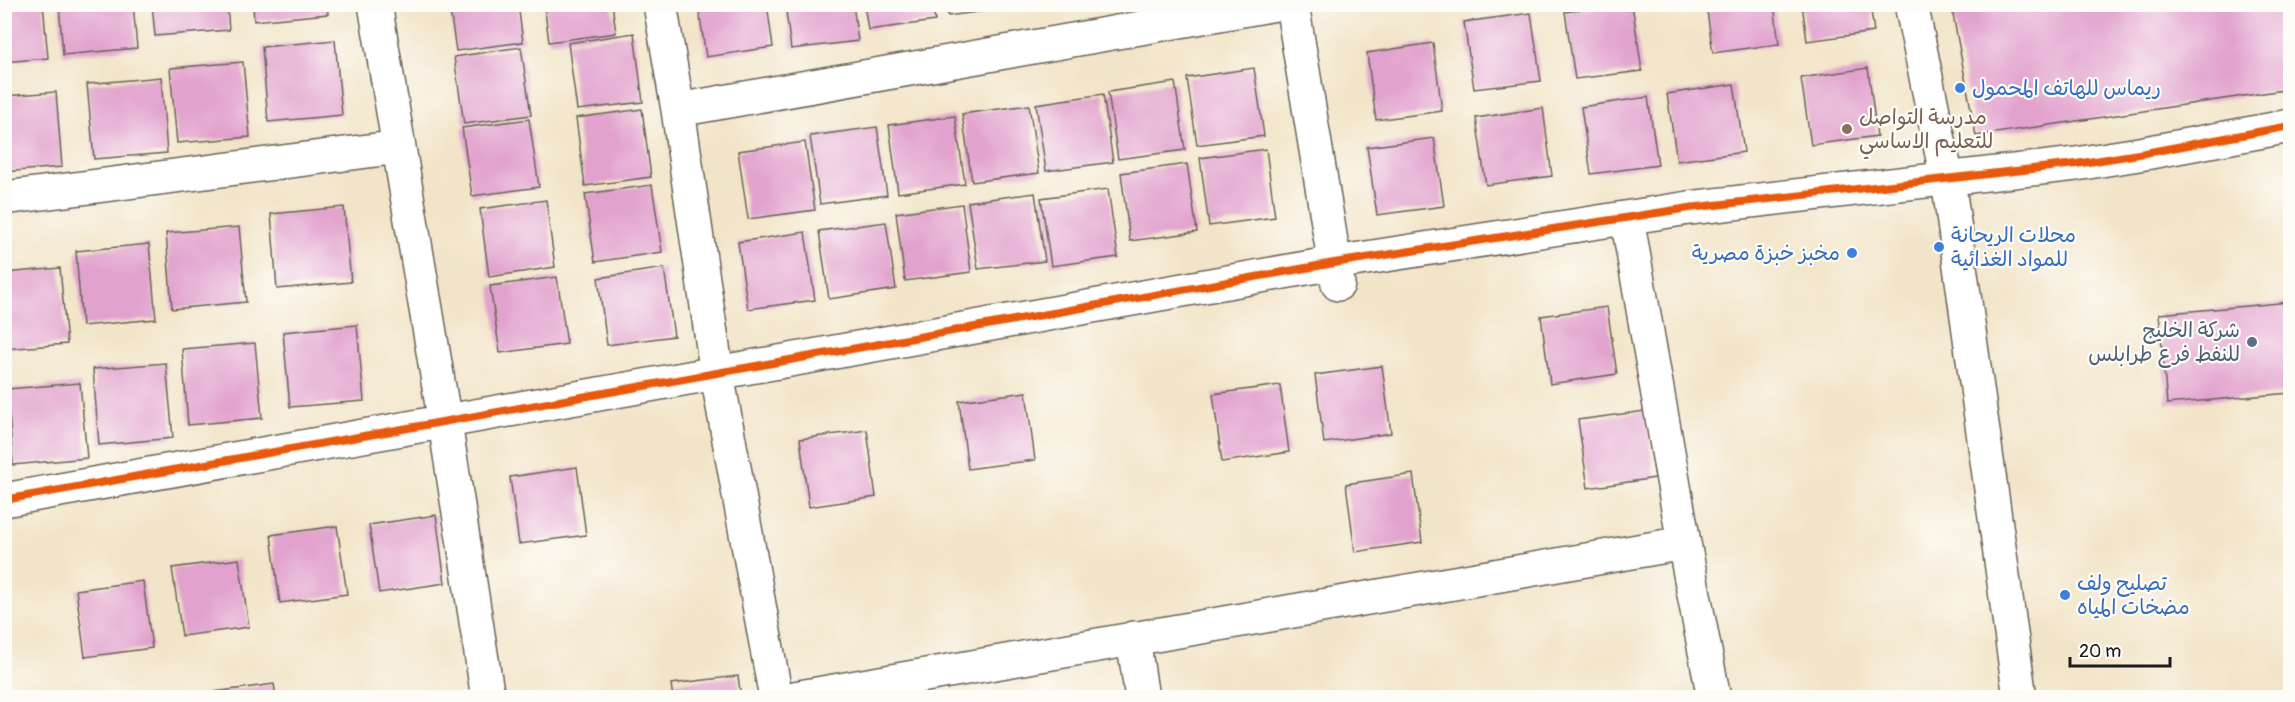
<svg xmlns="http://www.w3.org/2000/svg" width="2295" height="702" font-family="Pangolin,'Playpen Sans Arabic',sans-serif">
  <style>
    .building { fill: #e2a2ce }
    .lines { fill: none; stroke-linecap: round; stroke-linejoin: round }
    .minor-casing { stroke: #676258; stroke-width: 36 }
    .tertiary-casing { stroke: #676258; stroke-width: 36 }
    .minor { stroke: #fff; stroke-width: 33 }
    .tertiary { stroke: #fff; stroke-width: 33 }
    .cycleway-casing { stroke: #fdfcf7; stroke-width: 11 }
    .cycleway { stroke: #e8590c; stroke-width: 8 }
    .shop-dot { fill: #3f7fe0; stroke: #fdfcf7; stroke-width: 2 }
    .education-dot { fill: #8d6e63; stroke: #fdfcf7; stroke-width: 2 }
    .service-dot { fill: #5c6f8a; stroke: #fdfcf7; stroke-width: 2 }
    .labels { text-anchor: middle; stroke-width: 4.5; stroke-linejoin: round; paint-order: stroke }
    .shop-label { font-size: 21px; fill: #366cbe; stroke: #fdfcf7; text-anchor: start }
    .education-label { font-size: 21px; fill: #785e54; stroke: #fdfcf7; text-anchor: start }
    .service-label { font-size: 21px; fill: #4e5e75; stroke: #fdfcf7; text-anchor: end }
  </style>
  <rect width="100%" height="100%" fill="#fdfcf7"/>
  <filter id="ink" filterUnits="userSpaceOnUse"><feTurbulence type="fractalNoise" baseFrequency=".0167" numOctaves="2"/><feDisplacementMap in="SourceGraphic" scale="12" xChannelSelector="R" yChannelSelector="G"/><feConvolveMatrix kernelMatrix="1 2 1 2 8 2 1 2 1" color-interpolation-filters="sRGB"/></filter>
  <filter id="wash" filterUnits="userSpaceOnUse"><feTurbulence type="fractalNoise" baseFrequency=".008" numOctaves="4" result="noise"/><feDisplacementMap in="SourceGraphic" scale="24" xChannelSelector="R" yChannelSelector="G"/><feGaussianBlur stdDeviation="1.35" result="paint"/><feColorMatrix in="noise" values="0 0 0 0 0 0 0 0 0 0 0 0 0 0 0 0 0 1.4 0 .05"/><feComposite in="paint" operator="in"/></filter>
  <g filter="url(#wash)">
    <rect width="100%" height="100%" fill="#f2e4c8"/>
    <g id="blocks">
      <path class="building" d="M4,4H43L48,58L4,62Z
        M59,4H133L137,48L63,55Z
        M152,4H227L229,30L155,36Z
        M253,4H327L328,14L254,21Z
        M449,4H518L523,42L456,51Z
        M544,4H612L616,33L549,42Z
        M698,4H767L773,47L706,57Z
        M785,4H853L858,41L791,49Z
        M864,4H932L935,21L868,30Z
        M946,4H1014V7L948,16Z
        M1620,4H1632L1642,71L1575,79L1565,12Z
        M1706,4H1774L1779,44L1713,53Z
        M1802,4H1870L1874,32L1807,41Z
        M1951,4H2290V89L1976,136Z
        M1531,13L1541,81L1474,89L1464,22Z
        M634,33L643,102L577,110L568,43Z
        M335,40L342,115L268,122L262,47Z
        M1433,43L1442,111L1376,120L1367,53Z
        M521,47L531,115L464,124L454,57Z
        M243,62L250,137L177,143L170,68Z
        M1254,68L1264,136L1197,145L1187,78Z
        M1868,68L1877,136L1811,145L1801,78Z
        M161,77L167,153L94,159L87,84Z
        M1175,82L1185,150L1118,159L1108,92Z
        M1734,84L1744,152L1677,161L1667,94Z
        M56,92L62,167L4,172V96Z
        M1103,94L1113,162L1046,171L1036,104Z
        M1648,97L1658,165L1591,174L1581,107Z
        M1029,105L1039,173L972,182L962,114Z
        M1543,108L1552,176L1486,185L1476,118Z
        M642,109L651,177L585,186L576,118Z
        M955,116L965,184L898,193L889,125Z
        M529,119L539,187L472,196L462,128Z
        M877,127L887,195L820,204L810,136Z
        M1434,138L1444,206L1377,215L1367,147Z
        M805,142L815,210L748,219L738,151Z
        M1266,149L1275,217L1209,226L1200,158Z
        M1187,164L1197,232L1130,241L1121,173Z
        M652,185L662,252L595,262L585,194Z
        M1108,189L1118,257L1051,266L1041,198Z
        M1035,193L1045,261L978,269L968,202Z
        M546,200L555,267L489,277L480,209Z
        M962,204L971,272L905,281L896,213Z
        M344,207L351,282L277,289L271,214Z
        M886,222L896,289L829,299L819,231Z
        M239,227L246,302L172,309L166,233Z
        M805,232L815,300L748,309L738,242Z
        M149,244L156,319L82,326L76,251Z
        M60,268L67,344L5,349V273Z
        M664,268L674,336L607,345L598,278Z
        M557,277L567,344L500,353L490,286Z
        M2290,302V393L2167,404L2159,314Z
        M1607,307L1617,374L1550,384L1541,316Z
        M357,325L364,401L290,407L283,332Z
        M255,343L262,418L188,425L182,349Z
        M166,363L173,438L99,445L93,369Z
        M1382,366L1391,433L1324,443L1315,375Z
        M80,383L87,458L13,465L7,389Z
        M1280,385L1289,452L1222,462L1213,394Z
        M1026,392L1035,460L968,469L959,401Z
        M1645,411L1655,478L1588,488L1578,420Z
        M867,430L876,497L809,507L800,439Z
        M577,467L586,535L519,544L510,477Z
        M1413,474L1422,542L1355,552L1346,484Z
        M436,515L445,583L379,593L369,525Z
        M337,526L347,594L280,603L271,535Z
        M239,559L249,627L182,636L172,568Z
        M143,581L152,648L85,657L76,590Z
        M738,676L741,698H673L671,684Z
        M274,684L276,698H208L207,693Z"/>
    </g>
  </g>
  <g filter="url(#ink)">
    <use href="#blocks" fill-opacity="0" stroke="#676258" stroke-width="1.5"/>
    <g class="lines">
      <defs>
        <path id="minor" d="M375,4L445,423L488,698
          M660,4L678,110L717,374L776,698
          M1292,4L1338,284
          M678,110L1276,4
          M4,198L399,147
          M1627,218L1684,543L1714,698
          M4,500L1334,263L1689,208L2076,164L2145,153L2290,126
          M1133,638L1142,698
          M794,698L1684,543"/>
        <path id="tertiary" d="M1911,4L1950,194L2020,698"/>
      </defs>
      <use href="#minor" class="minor-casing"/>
      <use href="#tertiary" class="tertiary-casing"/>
      <use href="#minor" class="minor"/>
      <use href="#tertiary" class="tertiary"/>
      <defs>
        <path id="cycleway" d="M4,500L1334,263L1689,208L2076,164L2145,153L2290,126"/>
      </defs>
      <use href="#cycleway" class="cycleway-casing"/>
      <use href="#cycleway" class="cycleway"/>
    </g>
  </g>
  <g class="shop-dot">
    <circle cx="1960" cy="88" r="6"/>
    <circle cx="1939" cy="247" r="6"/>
    <circle cx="1852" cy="253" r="6"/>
    <circle cx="2065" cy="595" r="6"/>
  </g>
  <circle class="education-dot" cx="1847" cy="129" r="6"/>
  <circle class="service-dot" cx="2252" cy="342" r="6"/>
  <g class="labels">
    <g class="shop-label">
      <text x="1972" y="95">ريماس للهاتف المحمول</text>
      <text x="1951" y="242">محلات الريحانة<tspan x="1951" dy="24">للمواد الغذائية</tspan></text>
      <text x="1840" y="260" text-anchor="end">مخبز خبزة مصرية</text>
      <text x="2077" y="590">تصليح ولف<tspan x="2077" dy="24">مضخات المياه</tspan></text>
    </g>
    <g class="education-label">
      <text x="1859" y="124">مدرسة التواصل<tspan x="1859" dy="24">للتعليم الاساسي</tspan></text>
    </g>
    <g class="service-label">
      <text x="2240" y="337">شركة الخليج<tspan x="2240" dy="24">للنفط فرع طرابلس</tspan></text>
    </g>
  </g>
  <rect width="2295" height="702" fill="none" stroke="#fdfcf7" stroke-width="24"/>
  <path d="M2070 657v9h100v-9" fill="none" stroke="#1c1c1c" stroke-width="3"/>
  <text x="2079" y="657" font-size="18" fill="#1c1c1c" stroke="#fdfcf7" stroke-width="4.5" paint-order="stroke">20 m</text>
</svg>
